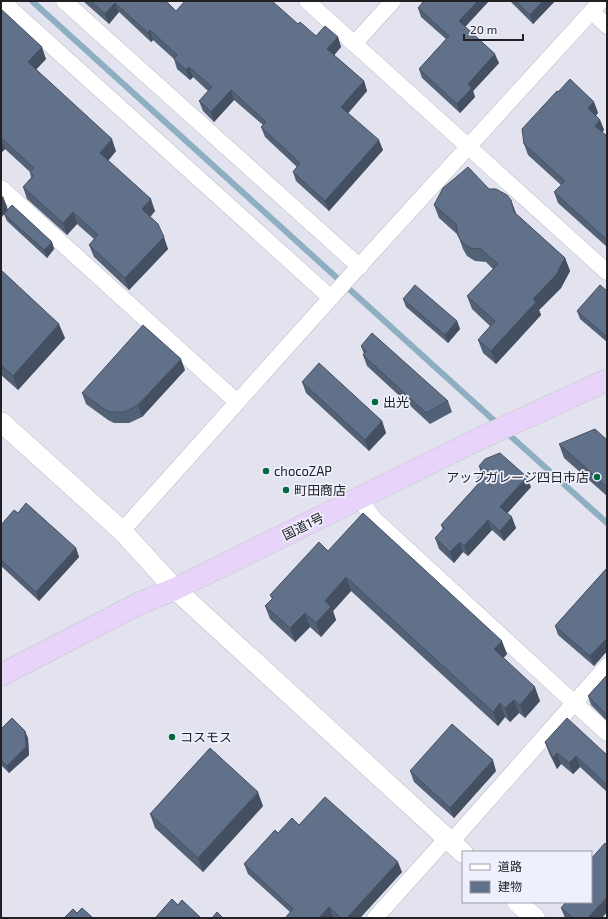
<svg xmlns="http://www.w3.org/2000/svg" width="608" height="919" font-family="'Exo 2','Noto Sans JP',sans-serif">
  <style>
    .lines { fill: none; stroke-linecap: round; stroke-linejoin: round }
    .stream { stroke: #8eaec1; stroke-width: 6 }
    .minor-casing { stroke: #babbc7; stroke-width: 17 }
    .tertiary-casing { stroke: #babbc7; stroke-width: 21 }
    .trunk-casing { stroke: #c5c5c6; stroke-width: 23 }
    .minor { stroke: #fff; stroke-width: 16 }
    .tertiary { stroke: #fff; stroke-width: 20 }
    .trunk { stroke: #e8d4fa; stroke-width: 22 }
    .wall { fill: #536177 }
    .shaded-wall { fill: #444f61 }
    .building { fill: #61718a; stroke: #444f61 }
    .poi-dot { fill: #01693f; stroke: #eff0fd; stroke-width: 1.5 }
    .labels { text-anchor: middle; stroke-width: 3.5; stroke-linejoin: round; paint-order: stroke }
    .poi-label { font-size: 13px; fill: #212125; stroke: #eff0fd; text-anchor: start }
    .street-label { font-size: 13px; fill: #212125; stroke: #eff0fd }
  </style>
  <rect width="100%" height="100%" fill="#e2e3ef"/>
  <g class="lines">
    <path class="stream" d="M32,1L499,425
      M506,432L607,523"/>
    <defs>
      <path id="minor" d="M2,1L331,298
        M64,1L360,267
        M307,1L607,272
        M592,12L607,26
        M354,44L393,1
        M1,188L237,402
        M359,498L374,519L607,733
        M122,531L353,273L601,1
        M451,842L607,666
        M375,918L447,838"/>
      <path id="tertiary" d="M1,422L122,531L175,589L463,853
        M517,902L535,918"/>
      <path id="trunk" d="M1,675L140,603L175,589L479,439L607,380"/>
    </defs>
    <use href="#minor" class="minor-casing"/>
    <use href="#tertiary" class="tertiary-casing"/>
    <use href="#trunk" class="trunk-casing"/>
    <use href="#minor" class="minor"/>
    <use href="#tertiary" class="tertiary"/>
    <use href="#trunk" class="trunk"/>
  </g>
  <path class="wall" d="M83,1H166L176,11L298,24L316,36L338,37L341,47L334,55L364,81L367,91L348,113L383,150L329,211L296,181L293,172L297,167L265,137L261,127L263,125L234,100L214,122L203,111L199,101L208,91L193,77L190,80L177,69L174,59L153,40L151,42L119,12L109,24Z
    M424,1H489L465,27L499,63L473,91L475,97L460,113L422,78L419,69L446,39L421,17L418,8Z
    M510,1H555L533,24Z
    M1,9L46,59L36,69L116,151L108,161L155,211L150,217L168,249L129,290L94,257L89,245L94,239L77,224L67,235L27,199L23,187L31,178L30,172L5,149L2,152L1,151Z
    M558,92L594,102L598,113L596,115L600,120L604,130L602,132L607,136V247L558,203L554,192L561,185L528,155L524,144Z
    M489,189L565,258L570,271L561,288L539,310L541,315L496,364L483,353L478,340L490,326L472,309L467,296L493,269L486,262L475,261L467,256L463,249L458,235L439,218L434,205Z
    M8,209L52,242L54,249L47,258L7,221L4,214Z
    M1,270L65,338L18,390L1,375Z
    M607,291V342L580,319L577,311Z
    M403,299L457,321L460,329L448,343L406,307Z
    M361,346L448,401L452,412L430,424L367,366L363,355L364,354Z
    M185,370L142,417L129,423H114L108,420L86,404L82,393Z
    M302,382L382,421L386,433L369,451L306,393Z
    M607,440V496L564,458L559,444Z
    M479,466L531,487L507,513L516,528L504,541L492,530L468,556L463,552L454,563L439,549L435,538L443,530L441,525L478,484L477,479L481,474Z
    M18,513L76,548L79,557L39,601L1,566V525Z
    M328,551L507,654L503,658L540,701L525,718L519,713L510,722L505,717L498,726L351,591L333,611L336,620L321,637L310,627L295,642L270,619L265,606L272,599L270,595Z
    M607,568V651L594,666L558,635L555,626Z
    M607,675V721L591,705L588,696Z
    M1,729L28,738L29,755L9,773L1,765Z
    M545,742L607,755V792L580,767L573,774L561,764L557,769L549,753Z
    M410,771H496L454,818L414,782Z
    M263,806L203,872L155,828L150,814Z
    M299,825L402,872L360,918H334L333,917L290,912L248,874L244,864L278,833Z
    M591,902L607,912L602,918H565L561,908Z"/>
  <path class="shaded-wall" d="M478,1H489L462,30L459,21Z
    M543,1H555L533,24L530,15Z
    M115,3L119,12L109,24L105,14Z
    M150,30L153,40L151,42L148,33Z
    M338,37L341,47L331,59L327,49Z
    M42,47L46,59L33,73L28,62Z
    M495,54L499,63L473,91L475,97L460,113L457,104L468,84Z
    M189,67L193,77L190,80L186,70Z
    M364,81L367,91L345,117L341,107Z
    M231,90L234,100L214,122L211,112Z
    M594,102L598,113L592,119L588,108Z
    M600,120L604,130L599,136L595,126Z
    M1,139L5,149L2,152L1,149Z
    M112,139L116,151L104,165L100,153Z
    M379,140L383,150L329,211L325,201Z
    M3,196L8,210L1,218V198Z
    M151,199L155,211L147,221L142,209Z
    M511,200L516,213L519,225L514,212Z
    M73,212L77,224L67,235L63,223Z
    M164,237L168,249L129,290L125,278Z
    M52,242L54,249L47,258L44,250Z
    M565,258L570,271L561,288L539,310L541,315L496,364L491,351Z
    M457,321L460,329L448,343L445,335Z
    M59,324L65,338L18,390L13,376Z
    M181,359L185,370L142,417L138,405Z
    M382,421L386,433L369,451L365,440Z
    M527,477L531,487L504,517L500,507Z
    M512,517L516,528L504,541L500,531Z
    M488,520L492,530L468,556L464,546Z
    M460,542L463,552L454,563L450,552Z
    M76,548L79,557L39,601L36,592Z
    M346,577L351,591L333,611L336,620L321,637L316,623L325,601Z
    M305,613L310,627L295,642L290,628Z
    M607,638V651L594,666L590,656Z
    M502,641L507,654L499,663L494,649Z
    M535,687L540,701L525,718L520,705Z
    M514,700L519,713L510,722L505,708Z
    M500,703L505,717L498,726L493,712Z
    M25,731L28,738L29,755L9,773L7,766Z
    M557,753L561,764L557,769L553,758Z
    M576,756L580,767L573,774L569,763Z
    M493,760L496,771L454,818L450,808Z
    M258,792L263,806L203,872L198,858Z
    M398,862L402,872L360,918H347Z
    M607,897V912L602,918H588Z
    M329,907L333,917L332,918H319Z"/>
  <path class="building" d="M91,1H166L176,11L185,1H272L298,24L300,22L316,36L325,26L338,37L327,49L364,81L341,107L379,140L325,201L293,172L300,163L261,127L266,122L231,90L211,112L199,101L212,87L189,67L186,70L174,59L177,55L150,30L148,33L115,3L105,14Z
    M424,1H478L459,21L495,54L468,84L472,88L457,104L419,69L449,36L418,8Z
    M516,1H543L530,15Z
    M1,9L42,47L28,62L112,139L100,153L151,199L142,209L158,224L164,237L125,278L89,245L98,235L73,212L63,223L23,187L33,176L30,172L34,168L1,138Z
    M570,79L594,102L588,108L600,120L595,126L607,136V240L554,192L565,181L524,144L522,129L557,91L558,92Z
    M468,167L489,189H496L507,195L511,200L514,212L565,258L556,275L533,299L536,302L491,351L478,340L495,321L467,296L498,264L481,249L470,248L463,243L458,236L456,224L434,205L443,188Z
    M12,205L52,242L44,250L4,214Z
    M1,270L59,324L13,376L1,365Z
    M415,285L457,321L445,335L403,299Z
    M600,285L607,291V337L577,311Z
    M143,325L181,359L138,405L125,412H110L104,409L82,393Z
    M372,333L448,401L426,413L363,355L366,351L361,346Z
    M319,363L382,421L365,440L302,382Z
    M595,429L607,440V487L559,444Z
    M500,453L527,477L500,507L512,517L500,531L488,520L464,546L460,542L450,552L435,538L444,528L441,525L480,482L477,479L484,471L479,466L485,459Z
    M26,503L76,548L36,592L1,560V525L14,510L18,513Z
    M363,513L502,641L494,649L535,687L520,705L514,700L505,708L500,703L493,712L346,577L325,601L331,607L316,623L305,613L290,628L265,606L273,598L270,595L319,542L328,551Z
    M607,568V638L590,656L555,626Z
    M607,675V715L588,696Z
    M12,718L25,731L26,747L7,766L1,760V729Z
    M567,718L607,755V785L576,756L569,763L557,753L553,758L545,742Z
    M452,724L493,760L450,808L410,771Z
    M210,748L258,792L198,858L150,814Z
    M325,797L398,862L347,918H341L329,907L319,918H285L293,909L244,864L275,830L278,833L292,818L299,825Z
    M605,843L607,845V897L588,918H573L561,908L566,902H591V859Z
    M172,899L178,905L182,900L201,918H157L156,917Z
    M82,908L93,918H64L73,909L77,913Z
    M217,912L223,918H212Z"/>
  <g class="poi-dot">
    <circle cx="375" cy="402" r="4"/>
    <circle cx="266" cy="471" r="4"/>
    <circle cx="597" cy="477" r="4"/>
    <circle cx="286" cy="490" r="4"/>
    <circle cx="172" cy="737" r="4"/>
  </g>
  <g class="labels">
    <g class="poi-label">
      <text x="383" y="407">出光</text>
      <text x="274" y="476">chocoZAP</text>
      <text x="589" y="482" text-anchor="end">アップガレージ四日市店</text>
      <text x="294" y="495">町田商店</text>
      <text x="180" y="742">コスモス</text>
    </g>
    <g class="street-label">
      <text transform="translate(303 526) rotate(-26)" y="5">国道1号</text>
    </g>
  </g>
  <rect width="608" height="919" fill="none" stroke="#212125" stroke-width="4"/>
  <rect x="462" y="851" width="130" height="52" fill="#eff0fd" stroke="#9d9da7"/>
  <rect x="470" y="864" width="20" height="6" fill="#ffffff" stroke="#9d9da7"/>
  <text x="498" y="871" font-size="12" fill="#212125">道路</text>
  <rect x="470" y="881" width="20" height="12" fill="#61718a" stroke="#9d9da7"/>
  <text x="498" y="891" font-size="12" fill="#212125">建物</text>
  <path d="M464 34v6h59v-6" fill="none" stroke="#212125" stroke-width="2"/>
  <text x="470" y="34" font-size="12" fill="#212125" stroke="#eff0fd" stroke-width="3" paint-order="stroke">20 m</text>
</svg>
